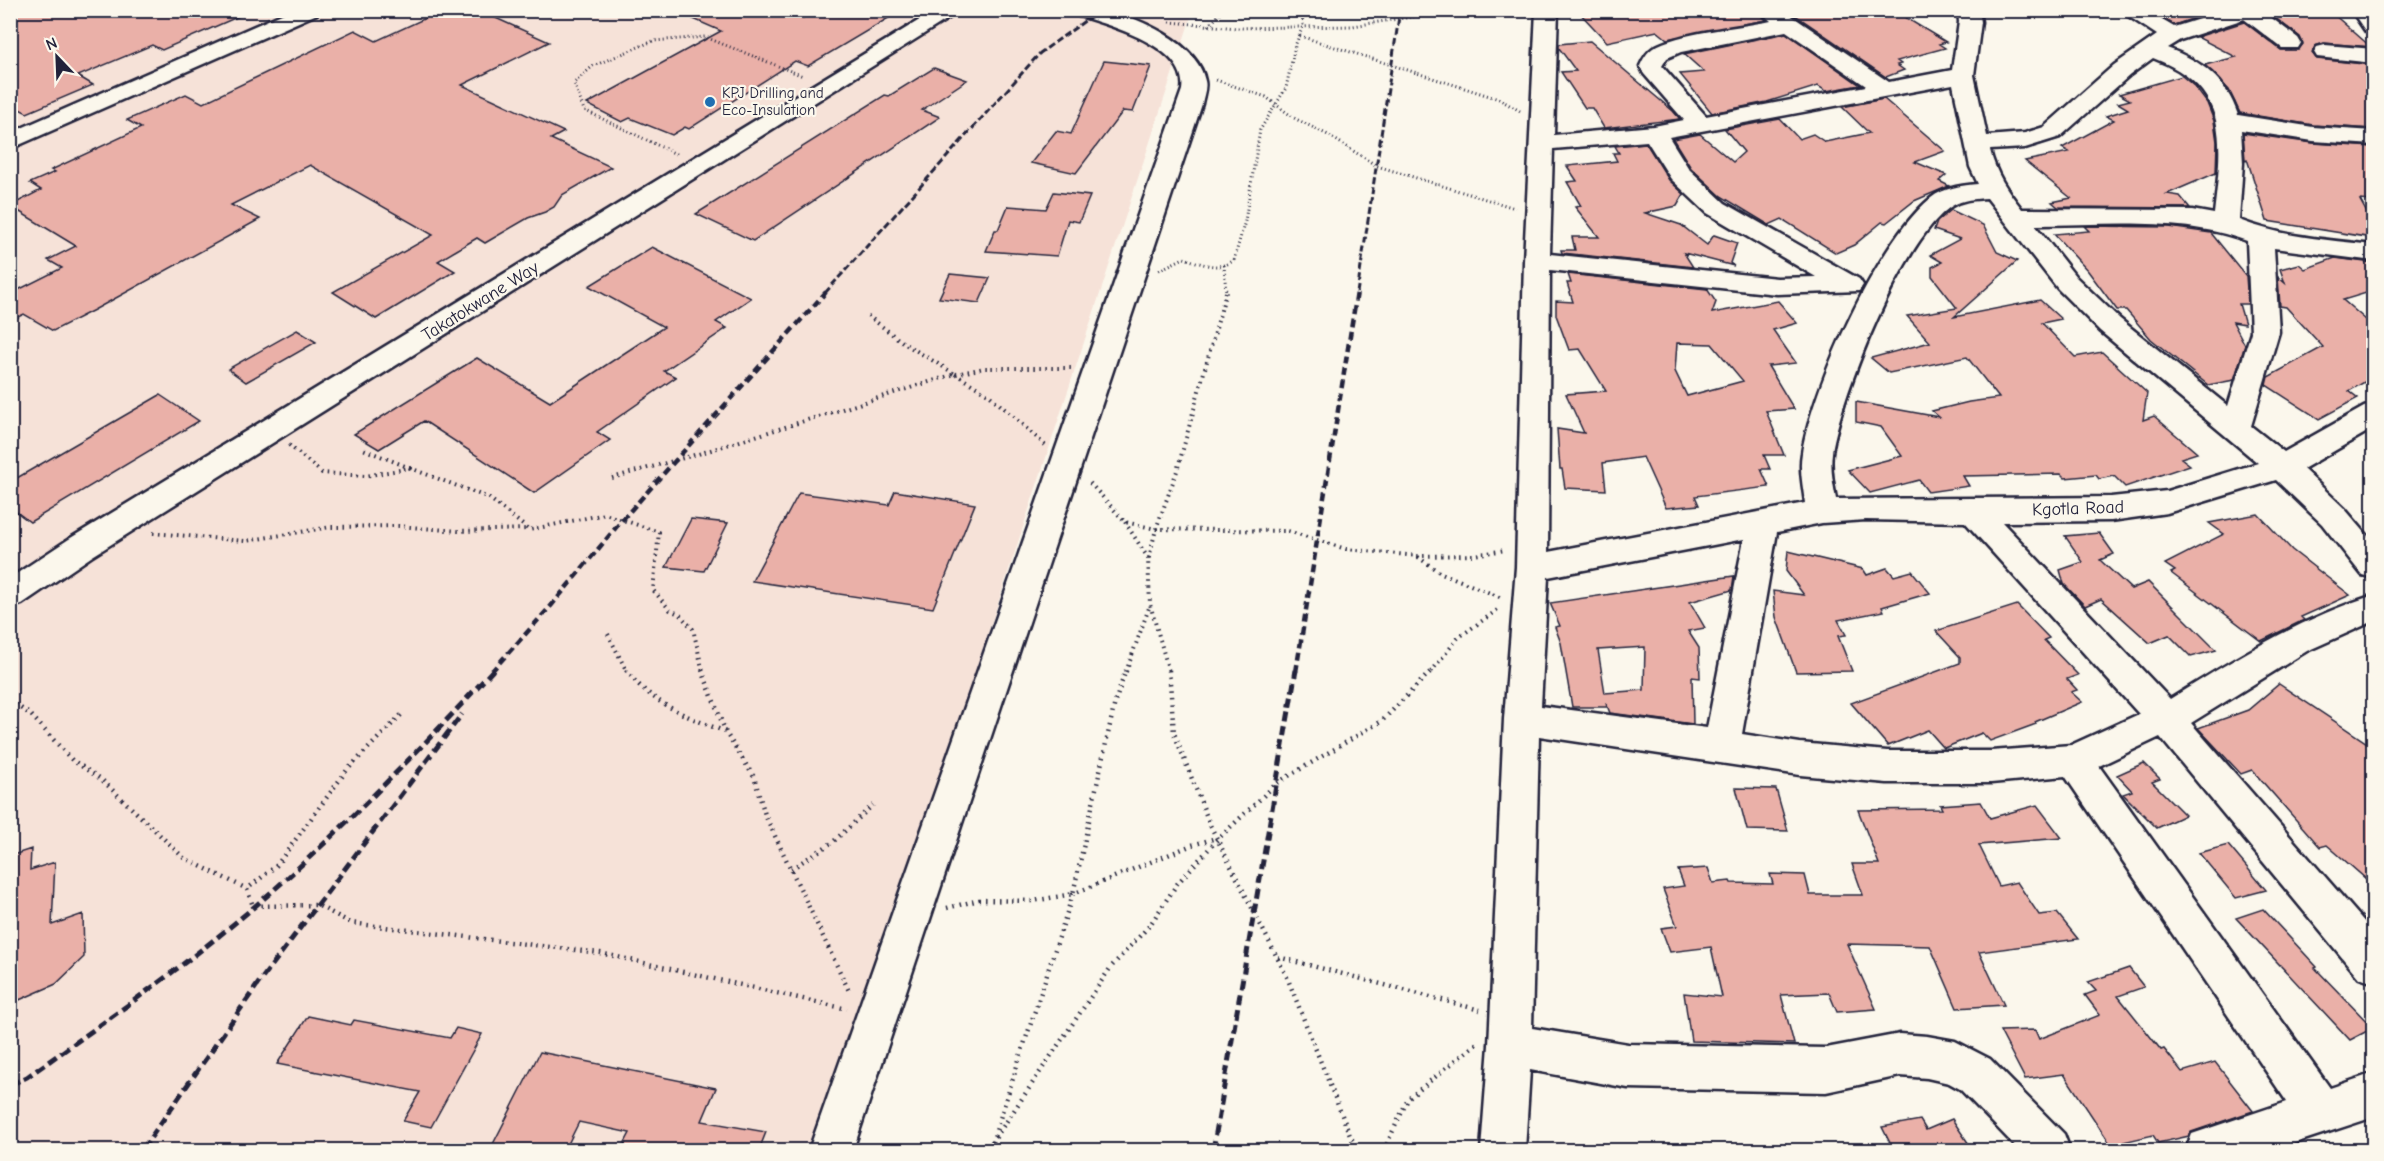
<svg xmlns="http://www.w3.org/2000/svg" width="2384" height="1161" font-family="'Comic Neue',sans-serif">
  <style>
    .built { fill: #f6e2d8 }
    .building { fill: #eab0a8; stroke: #22223b; stroke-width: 1.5; fill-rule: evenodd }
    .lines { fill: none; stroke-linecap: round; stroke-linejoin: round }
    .minor-casing { stroke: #22223b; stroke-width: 5 }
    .path-far2 { stroke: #22223b; stroke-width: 3; stroke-dasharray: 1 3; stroke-linecap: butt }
    .path-far1 { stroke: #22223b; stroke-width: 4; stroke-dasharray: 1.5 4.5; stroke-linecap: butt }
    .path { stroke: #22223b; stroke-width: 4.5; stroke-dasharray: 1.5 5; stroke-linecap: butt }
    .minor { fill: #fbf7ec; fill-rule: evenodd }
    .rail-far2 { stroke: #22223b; stroke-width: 3; stroke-dasharray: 7 3; stroke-linecap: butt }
    .rail-far1 { stroke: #22223b; stroke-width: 4.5; stroke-dasharray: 8 4.5; stroke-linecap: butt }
    .rail { stroke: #22223b; stroke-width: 5; stroke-dasharray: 10 5; stroke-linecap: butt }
    .poi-dot { fill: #1f6fb2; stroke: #fbf7ec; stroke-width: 2 }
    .labels { text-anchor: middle; stroke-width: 4.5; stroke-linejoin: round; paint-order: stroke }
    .far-poi-label { font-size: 15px; fill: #22223b; stroke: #fbf7ec; text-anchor: start }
    .street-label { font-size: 18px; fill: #22223b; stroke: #fbf7ec }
  </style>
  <rect width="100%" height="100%" fill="#fbf7ec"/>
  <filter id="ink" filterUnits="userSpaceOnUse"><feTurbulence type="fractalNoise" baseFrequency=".0167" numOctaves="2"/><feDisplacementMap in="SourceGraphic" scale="12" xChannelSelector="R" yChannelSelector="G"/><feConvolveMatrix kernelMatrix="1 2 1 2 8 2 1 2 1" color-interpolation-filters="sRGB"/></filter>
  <g filter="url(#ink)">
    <path class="built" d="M10,11H1193L818,1150H11Z"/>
    <path class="building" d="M10,10H253L162,50L152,45L78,76L93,85L27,113L10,104Z
      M443,10H478L549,42L462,85L564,132L551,139L611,167L562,195L554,207L545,212L528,218L485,243L477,238L438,261L455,271L376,319L333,292L433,235L310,165L231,205L260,219L94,310L53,331L24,314L10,321V294L62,268L48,260L76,246L10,206L41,190L30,183L55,172L51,170L141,128L127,120L186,94L203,103L355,30L376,41Z
      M673,10H783L803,18L817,10H902L808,66L795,61L689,129L685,127L672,135L630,118L622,122L587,104L721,31Z
      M1577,10H1761V15L1766,20L1667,39L1657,31L1607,42Z
      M1788,10H1893L1946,42L1939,44L1945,48L1897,61L1901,64L1897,65L1904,70L1886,77Z
      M2150,10H2219L2174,25Z
      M2279,12L2284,16L2332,13L2371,47L2324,43L2315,46L2312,53L2317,59L2373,65V129L2313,125L2240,113L2229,90L2205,65L2236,57L2197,37L2244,22L2281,50H2298L2303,44L2300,37L2269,13Z
      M1786,33L1860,85L1826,91L1818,86L1767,102L1712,113L1680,74L1704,72L1684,54Z
      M1590,41L1673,111L1680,119L1604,128L1592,108H1585L1561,72L1576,71L1559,48V44Z
      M1104,61L1151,66L1133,112L1123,111L1076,173L1031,163L1056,131L1071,134Z
      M934,68L967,80L922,110L940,117L753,241L696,214L885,95L889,96Z
      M2182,76L2195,87L2207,103L2214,121L2217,142L2216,173L2167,194L2180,196L2190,208L2058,207L2052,202L2071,198L2025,161L2069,152L2062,148L2114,120L2106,116L2128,109L2118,103L2130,100L2119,94Z
      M1884,99L1945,151L1915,162L1946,175L1939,181L1949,186L1914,201L1886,223L1882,222L1854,245L1836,253L1782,219L1769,225L1721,196L1691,168L1673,139L1700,134L1733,162L1744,152L1725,129L1780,119L1799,139L1813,134L1825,142L1869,133L1842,107Z
      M2243,133L2313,143L2373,147V201L2360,200L2373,224V238L2267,221L2247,159L2245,160Z
      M1646,143L1669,180L1684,194L1677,206L1645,213L1681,225L1707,245L1714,235L1737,243L1730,263L1734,266L1684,253L1693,267L1562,253L1561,250H1575L1572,237H1599L1575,207L1581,206L1567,182L1577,181L1567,166L1617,161L1613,153H1619L1615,146Z
      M1054,192L1090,196L1079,222L1068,220L1057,256L986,251L995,230H998L1008,206L1046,209Z
      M1951,210L1983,225L1997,252L2017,261L1954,317L2040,300L2061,319L2042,323L2075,357L2102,352L2147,393L2143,420L2154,416L2197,453L2181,458L2190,465L2125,487L2114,476L2099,479L2096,475L2065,478L2061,474L1963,476L1969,486L1928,492L1919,480L1870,493L1848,470L1902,456L1881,427L1856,422V402L1939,417L1932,411L1969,402L1999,398L1967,357L1889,373L1871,358L1930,342L1907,316L1957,308L1932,276V267L1942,262L1930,255L1960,239L1934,230L1937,222Z
      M2084,226L2169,227L2211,233L2246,276L2248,304H2239L2245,324L2233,322L2245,345L2234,380L2208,385L2151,339L2126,310H2117L2088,271L2054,234L2089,231Z
      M652,247L751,298L716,322L727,328L664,371L676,377L597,432L610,440L534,493L424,421L379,449L354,434L477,358L550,402L664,327L589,286Z
      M2335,258L2373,263V291L2343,300L2373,326V377L2349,391L2358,398L2319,419L2266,385L2268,377L2323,347L2286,307L2280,306L2278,277L2285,283L2280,269L2299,264L2305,269Z
      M950,274L990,278L979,303L939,298Z
      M1568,274L1707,289L1716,302L1712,313L1778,301L1797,323L1773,330L1796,363L1768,366L1794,409L1766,411L1784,455H1764L1770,469H1761L1769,487L1695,496L1699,505L1666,508L1643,457L1603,463L1606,490L1565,488L1562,469H1560L1557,429L1584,433L1566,394L1606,391L1580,349L1569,350L1556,315V301L1573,302L1567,283H1571ZM1677,343L1712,344L1743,381L1687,396L1675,371Z
      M297,330L316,342L246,382L228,369Z
      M160,395L199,421L30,522L10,507V482Z
      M895,491L975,504L933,608L752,581L799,493L889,505Z
      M2258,514L2292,550L2350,595L2301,617L2304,620L2261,641L2171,573L2175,571L2165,564L2224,534L2209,523Z
      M691,519L728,523L704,571L666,567Z
      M2099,533L2114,554L2100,560L2131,589L2148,582L2216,650L2191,657L2169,635L2150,643L2101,599L2085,606L2064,584L2060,570L2083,562L2065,536Z
      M1788,551L1863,569L1867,575L1887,568L1894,576L1912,571L1930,593L1882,607L1884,611L1838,620L1846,635L1838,636L1852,671L1796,672L1776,617L1773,591L1804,595L1786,571Z
      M1734,576L1732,590L1690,602L1705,628L1688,631L1699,648L1700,678L1692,677L1693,724L1610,713L1606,703L1607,707H1572L1561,643L1555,627L1560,626L1550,603ZM1645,647L1644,690L1605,693L1598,650Z
      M2017,605L2049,638L2044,640L2078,675L2067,679L2077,690L2071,692L2082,702L2035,722L2036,724L1990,741L1982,733L1944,748L1928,730L1888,746L1851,703L1960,663V657L1936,631Z
      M2279,684L2373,747V885L2327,845L2320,847L2252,770L2241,774L2198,728L2248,710Z
      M2144,763L2160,779L2152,782L2185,815L2157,828L2123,794L2132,791L2117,775Z
      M1736,788L1776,789L1788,831L1747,830Z
      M1981,802L1990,818L2037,805L2062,838L1979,845L1999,886L2017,882L2039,915L2057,913L2078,939L1979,952L2004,1005L1957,1008L1930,946L1847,944L1876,1009L1837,1012L1829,993L1781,995L1794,1044L1691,1041L1684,993L1722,997L1711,947L1670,952L1661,928L1677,926L1663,889L1684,886L1678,870L1708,868L1713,883L1730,881L1731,883L1773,884L1770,874L1805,875L1810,895H1863L1852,864H1879L1858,810L1942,809L1940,805Z
      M2228,845L2266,890L2236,898L2199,853Z
      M31,849L30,870L55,862L52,925L83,914L84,957L56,984L10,1004V856Z
      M2263,909L2317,967L2315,968L2373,1028L2350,1040L2236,918Z
      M2129,968L2144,987L2118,996L2161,1050L2164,1049L2182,1072L2215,1062L2253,1111L2191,1132L2189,1136L2158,1143L2153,1135L2111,1145L2064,1074L2025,1079L2000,1031L2035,1030L2039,1039L2100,1015L2085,995L2096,991L2088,982Z
      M308,1016L351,1025L354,1020L450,1038L456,1028L482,1034L431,1127L403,1121L420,1092L277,1064Z
      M540,1052L716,1088L702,1121L766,1132L759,1150H621L630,1133L579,1122L565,1150H490Z
      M1952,1119L1973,1150H1875L1890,1143L1882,1127L1920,1120L1926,1130Z"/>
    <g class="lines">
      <defs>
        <path id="minor" d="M291,10H320L317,14L10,149V133Z
          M936,10H962L91,557L22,604L10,608V578L69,539Z
          M1070,10C1080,10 1092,9 1102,10C1136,15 1199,44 1205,81C1207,88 1203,97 1202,104L853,1150H809L1182,90C1189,45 1104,24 1073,14Z
          M1536,10H1558L1554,135L1654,126L1684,120L1644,74L1640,66C1643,59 1647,52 1653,48C1676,33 1742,27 1771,21L1762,13L1764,10H1783L1889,82L1952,70L1959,22L1958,10H1979L1981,22L1974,75L1987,136L2025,133L2044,127L2114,65L2157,35L2119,10H2145L2174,27L2228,10H2261L2298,38L2301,43L2298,48H2282L2244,19L2180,40L2167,48C2202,61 2226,79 2238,115L2313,127L2374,131V145L2313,141L2241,130L2243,163L2239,220C2283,237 2327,240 2374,245V261L2274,248L2279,332L2251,426L2284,452L2364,407L2374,404V428L2303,469L2344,508L2374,543V578L2362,575L2322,524L2276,480L2167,513L2111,521L2002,522L2170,699C2236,658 2299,619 2374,595V621L2307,651L2191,723L2374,933V983L2359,978L2160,737L2099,766L2330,1088L2374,1073V1117L2274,1150H2186L2192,1134L2287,1102L2065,776L1991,783H1887L1800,775L1539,736L1532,1028L1628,1044L1826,1048L1900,1034L1927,1036L1955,1041L1990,1059L2064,1134L2070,1150H2019L1960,1089L1949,1083L1927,1078L1900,1076L1826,1092L1628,1088L1530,1070L1525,1150H1481L1489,1045L1504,719L1516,567L1524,261ZM1786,31L1866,86L1706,116L1662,66L1667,58L1681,52ZM2153,58C2232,88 2222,143 2214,214L2192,210L2022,209C2007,190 1996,174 1990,150L2025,148L2060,137L2130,75ZM1953,84L1970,167L1978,184C1963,185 1943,188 1931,198C1878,241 1813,385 1802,453C1799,469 1803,486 1805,503L1548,552L1550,270L1777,294L1859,291L1863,285L1859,279L1725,203L1689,169L1669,137ZM1647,141L1671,179L1707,213L1816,277L1777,278L1550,254L1553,149ZM1987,198L2058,289L2100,331L2258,463L2167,491L2111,497L1836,499C1833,484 1830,468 1832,453C1840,397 1904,236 1952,206C1963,199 1975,199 1987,198ZM2035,225C2105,225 2181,216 2247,241L2251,332L2228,406L2120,319L2076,277ZM1866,520L1965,522L2139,714L2071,745L1991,751H1887L1800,743L1742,734L1777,532L1822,523ZM1744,539L1707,728L1541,706L1548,577Z
          M2351,10H2372L2374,33L2366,32Z
          M2325,45L2374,49V63L2317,57L2314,52L2317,47Z"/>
      </defs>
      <use href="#minor" class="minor-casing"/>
      <path class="path-far2" d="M1170,22L1237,28L1353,26L1456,10
        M1209,26L1223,10
        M1300,36L1499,99L1520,111
        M1216,80L1266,97L1294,118L1328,135L1377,166L1515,208
        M676,154L584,110L574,83L593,66L653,41L705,37L803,76
        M1224,265L1226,293
        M1159,270L1184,258C1200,263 1219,272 1234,260L1245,221L1260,130L1286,88L1295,46L1303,26L1302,10"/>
      <path class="path-far1" d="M955,374L988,394L1045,445
        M956,374L984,368H1071
        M289,445L322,473L365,476L410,468L363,449
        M410,468L489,498L529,530L605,514L659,532L653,590L670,610L679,614L693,629L703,672
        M612,478L698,454L955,374L905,344L867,315
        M1090,483L1125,522L1156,529L1177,471L1226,292
        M1125,522L1148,558L1150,604L1169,672
        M153,533L245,541L331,527L398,526L458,531L528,529
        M1418,557L1439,572L1502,598
        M1149,558L1156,529L1288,531L1346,549L1418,556L1474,555L1505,550
        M608,634L627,672
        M1126,672L1150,605
        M1431,672L1458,638L1500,608"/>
      <path class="path" d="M626,670C651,704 688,717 726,732
        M702,670L726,733L754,777L765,815L850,993
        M1169,670L1174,733L1210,825L1287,977L1351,1138L1360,1150
        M10,701L31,715L72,760L101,779L184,858L247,889
        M401,715L347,770L276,866L247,889L253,906L317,905L351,923L600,953L847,1009
        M791,869L833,842L873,805
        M947,908L979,900L1033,901L1073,894L1115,702L1126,670
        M1278,957L1480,1010
        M992,1143L1111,967L1150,925L1177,884L1217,840L1277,783L1382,721L1432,670
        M982,1150L992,1143L1073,894L1192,845L1216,838
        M1384,1150L1408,1099L1477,1043"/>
      <use href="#minor" class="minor"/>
      <path class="rail-far2" d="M825,293L1040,53L1100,10
        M1357,293L1400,10"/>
      <path class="rail-far1" d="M491,672L551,606L623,519L826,292
        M1296,672L1357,292"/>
      <path class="rail" d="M10,1085L27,1077C120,1011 214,946 298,868C365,806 431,738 493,670
        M142,1150L260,981L462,714
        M1213,1150L1296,670"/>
    </g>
  </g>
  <circle class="poi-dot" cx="710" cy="102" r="6"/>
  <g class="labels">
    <g class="far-poi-label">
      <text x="722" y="98">KPJ Drilling and<tspan x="722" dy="17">Eco-Insulation</tspan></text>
    </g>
    <g class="street-label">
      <text transform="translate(480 301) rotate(-32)" y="6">Takatokwane Way</text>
      <text transform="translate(2078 508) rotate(-2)" y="6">Kgotla Road</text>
    </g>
  </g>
  <rect width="2384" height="1161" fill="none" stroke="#fbf7ec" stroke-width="36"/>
  <rect x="18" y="18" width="2348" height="1125" fill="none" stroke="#22223b" stroke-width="2" filter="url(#ink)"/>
  <g transform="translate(57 57) rotate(337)" stroke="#fbf7ec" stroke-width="4.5" paint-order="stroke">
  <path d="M0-4.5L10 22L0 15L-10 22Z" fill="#22223b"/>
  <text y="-9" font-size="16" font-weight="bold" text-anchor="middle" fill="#22223b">N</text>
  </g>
</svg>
